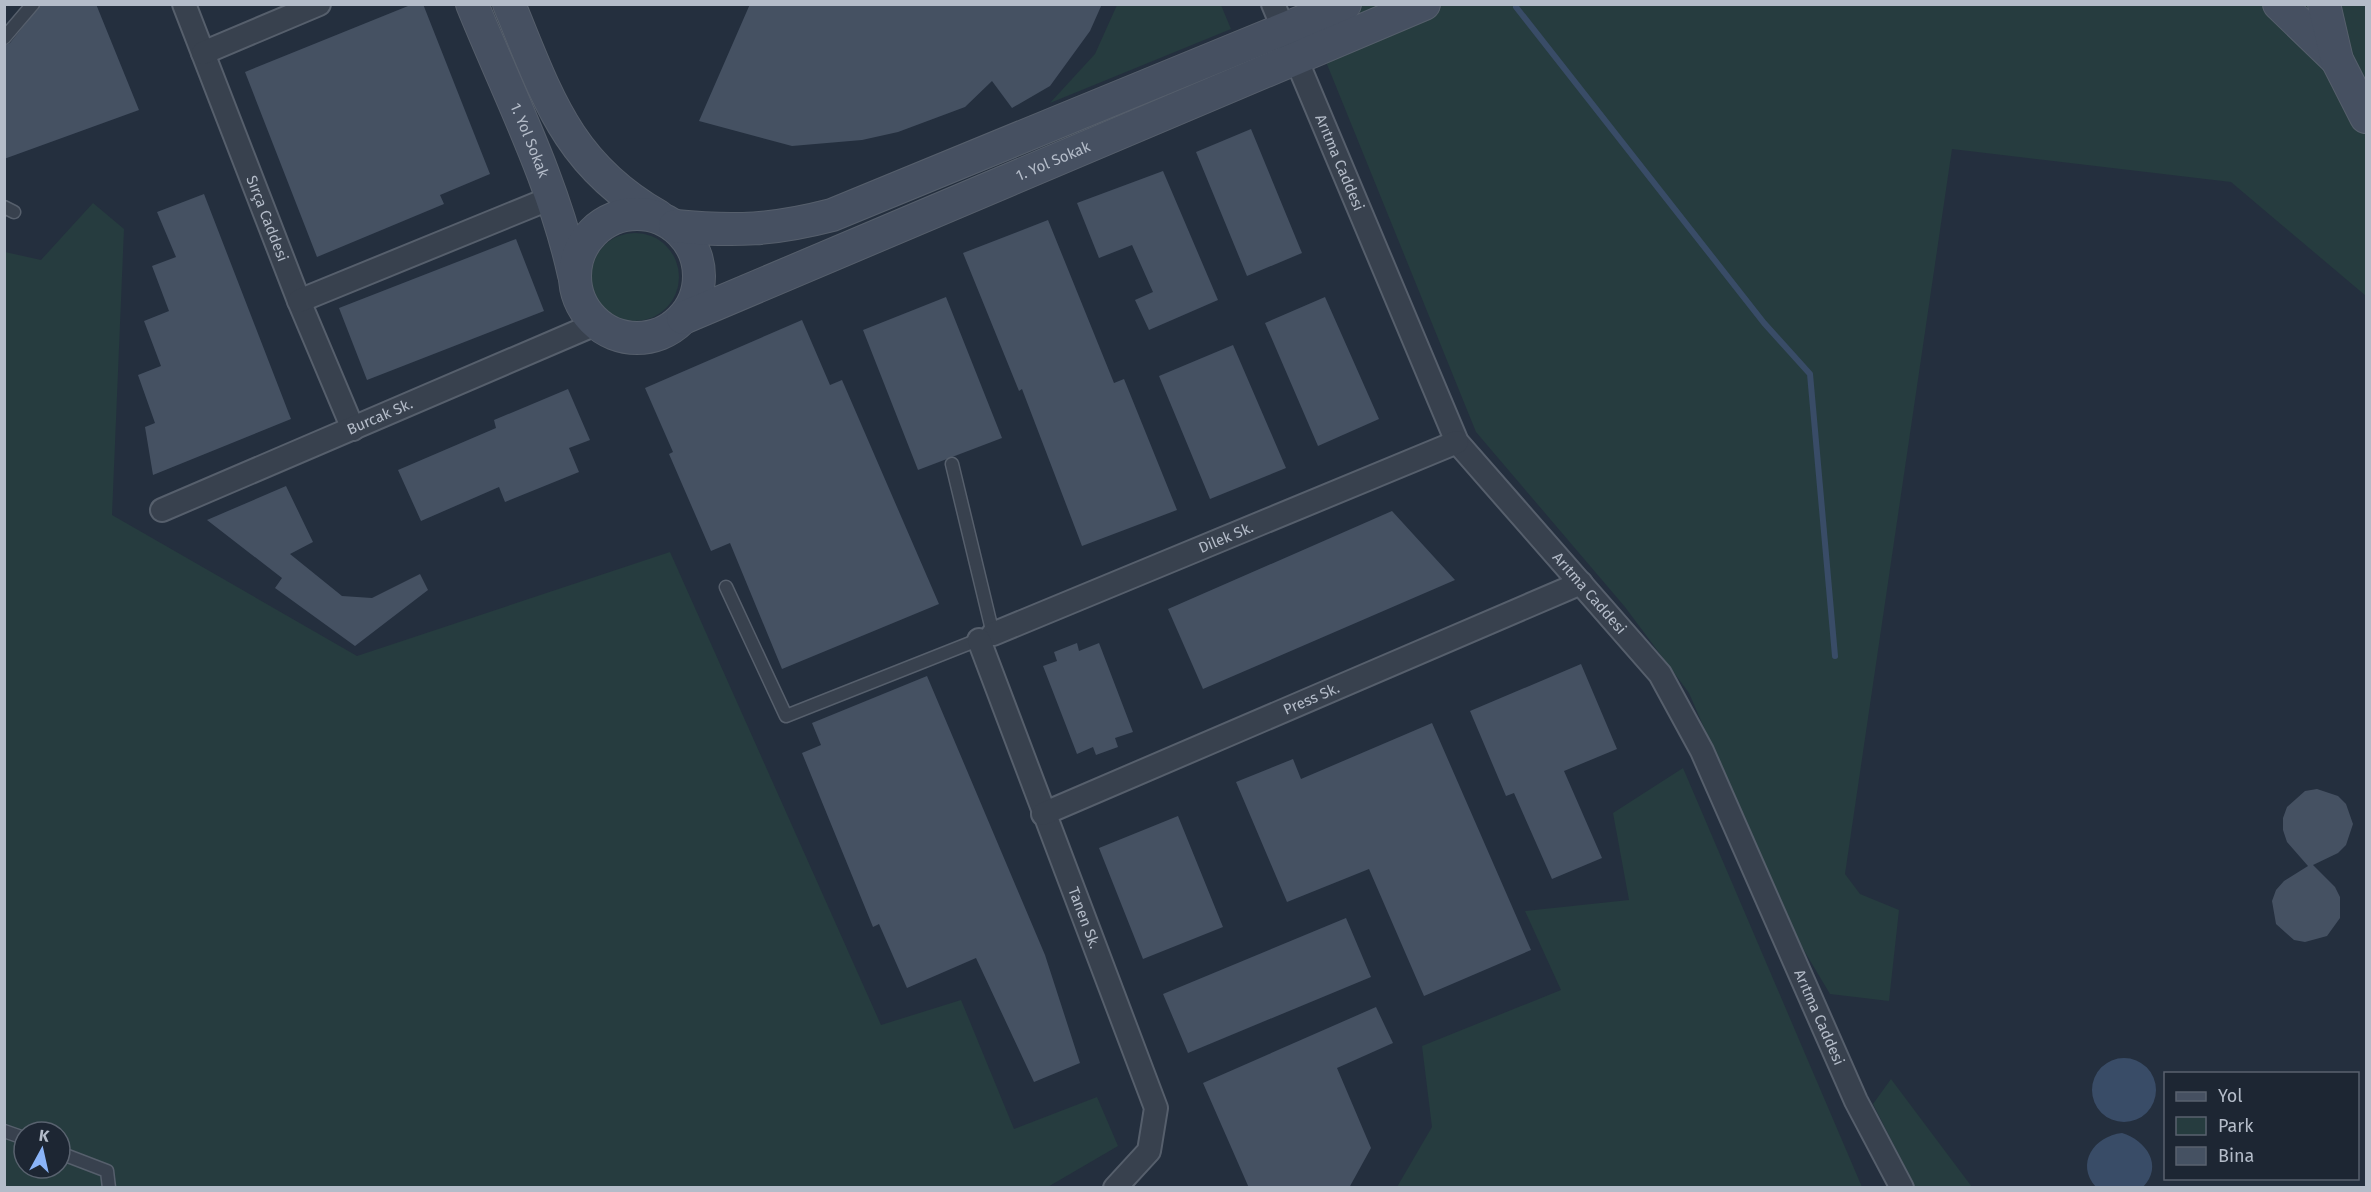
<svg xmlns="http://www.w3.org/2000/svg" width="2371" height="1192" font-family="'Fira Sans',sans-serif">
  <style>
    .green { fill: #263c3f; fill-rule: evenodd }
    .water { fill: #394c67 }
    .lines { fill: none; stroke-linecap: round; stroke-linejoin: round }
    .stream { stroke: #394c67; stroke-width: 6 }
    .building { fill: #455162 }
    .service-casing { stroke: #565f6c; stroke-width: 15 }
    .minor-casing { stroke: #565f6c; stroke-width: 26 }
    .secondary-casing { stroke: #565f6c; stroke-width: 34 }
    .service { stroke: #38414e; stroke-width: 12 }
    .minor { stroke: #38414e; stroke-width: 22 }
    .secondary { stroke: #465061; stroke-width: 32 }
    .labels { text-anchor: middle; stroke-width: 4.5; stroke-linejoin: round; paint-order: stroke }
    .street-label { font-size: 15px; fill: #b4bcc9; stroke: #1d2633 }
  </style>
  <rect width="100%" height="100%" fill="#242f3e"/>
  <path class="green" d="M1117,5H1221L1231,29L1050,103L1095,54Z
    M1303,5H2366V296L2231,182L1952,149L1845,874L1860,894L1899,910L1889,1001L1830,994L1790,927L1689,693L1625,607L1476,432Z
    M93,203L124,229L112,515L357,656L670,552L881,1025L961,1000L1014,1129L1097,1097L1118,1146L1046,1188H5V252L41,260ZM24,1132H60V1168H24Z
    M591 277a44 44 0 1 1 88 0a44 44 0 1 1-88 0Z
    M1683,768L1862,1187H1397L1432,1127L1422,1046L1561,990L1525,911L1629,900L1613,813Z
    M1891,1079L1972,1187H1915L1873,1104Z"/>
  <path class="water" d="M2092 1090a32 32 0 1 1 64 0a32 32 0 1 1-64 0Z
    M2122,1133C2146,1140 2164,1166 2143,1187H2096C2075,1164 2094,1136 2122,1133Z"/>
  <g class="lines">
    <path class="stream" d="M1516,7L1764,323L1810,374L1835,656"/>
  </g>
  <path class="building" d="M41,4H96L139,110L4,159V46L10,43Z
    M413,4H423L490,174L440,195L444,204L317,257L245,72Z
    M750,4H1102L1090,31L1050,86L1012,108L992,81L965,107L898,132L862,140L792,146L699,121Z
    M1251,129L1302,253L1247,276L1196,152Z
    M1163,171L1218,300L1149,330L1135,300L1153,292L1132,245L1099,258L1077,203Z
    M204,194L291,419L153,475L145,427L155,423L138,375L161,366L144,321L169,311L152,266L176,257L157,212Z
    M1048,220L1114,383L1124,379L1177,510L1082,546L1022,389L1019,391L963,253Z
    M516,239L544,311L367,380L339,308Z
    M946,297L1002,438L918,470L863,330Z
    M1325,297L1379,419L1318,446L1265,323Z
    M802,320L830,385L842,380L939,604L782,669L730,543L711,551L669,454L673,452L645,388Z
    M1233,345L1286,468L1210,499L1159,376Z
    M568,389L590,440L569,448L579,472L505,502L499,487L421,521L398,470L496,428L494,420Z
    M286,486L313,542L290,554L342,596L372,598L420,574L428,590L355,646L275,588L282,578L207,520Z
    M1392,511L1455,580L1203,689L1168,609Z
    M1077,643L1079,651L1099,643L1133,732L1115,738L1118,747L1096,755L1093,747L1077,754L1043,666L1057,661L1054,652Z
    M1581,664L1617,749L1564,771L1602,858L1552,879L1514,793L1506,796L1470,711Z
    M927,676L1045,955L1080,1063L1034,1082L976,958L907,988L879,924L873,927L802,753L821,745L812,723Z
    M1432,723L1531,950L1424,996L1369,869L1287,902L1236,782L1293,759L1301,779Z
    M2317,789L2338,796L2346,804L2353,824L2346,845L2338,853L2313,865L2335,887L2340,897V918L2327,936L2305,942L2294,940L2276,924L2272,901L2276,890L2284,881L2308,866L2287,842L2283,830V818L2287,807L2305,791Z
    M1178,816L1223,927L1143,959L1099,848Z
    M1346,918L1371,977L1188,1053L1163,994Z
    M1376,1007L1393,1043L1337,1068L1371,1148L1349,1188H1249L1203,1083Z"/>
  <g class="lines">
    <defs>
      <path id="service" d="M4,38L33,4
        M4,207L14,212
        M726,587L786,716L993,634L952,464
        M4,1131L24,1138
        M60,1153L107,1171L109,1188"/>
      <g id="minor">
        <path id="s1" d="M184,4L299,301L353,429"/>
        <path id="s2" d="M1273,4L1457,442L1660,674L1702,751L1856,1101L1902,1188"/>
        <path d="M203,53L319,4"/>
        <path d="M299,301L551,198"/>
        <path id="s3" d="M162,510L598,323"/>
        <path id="s4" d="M993,634L1457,442"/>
        <path id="s5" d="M979,640L1156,1108L1149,1151L1115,1188"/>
        <path id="s6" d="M1043,814L1581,583"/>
      </g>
      <g id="secondary">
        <path id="s7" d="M472,4C508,93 554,182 574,275"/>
        <path d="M509,4C547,96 567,164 658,216"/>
        <path d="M2279,4L2337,60"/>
        <path d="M2324,4L2337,60L2366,117"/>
        <circle cx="637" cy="276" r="62"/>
        <path d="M675,226C735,232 774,230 832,215L1345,4"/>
        <path id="s8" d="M683,318L1424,4"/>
      </g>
    </defs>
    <use href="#service" class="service-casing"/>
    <use href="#minor" class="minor-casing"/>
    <use href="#secondary" class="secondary-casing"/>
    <use href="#service" class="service"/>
    <use href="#minor" class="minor"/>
    <use href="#secondary" class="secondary"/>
  </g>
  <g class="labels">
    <g class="street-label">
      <text dy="5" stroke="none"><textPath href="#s7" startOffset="148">1. Yol Sokak</textPath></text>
      <text dy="5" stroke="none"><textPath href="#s8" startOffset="402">1. Yol Sokak</textPath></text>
      <text dy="5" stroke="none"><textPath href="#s2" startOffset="172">Arıtma Caddesi</textPath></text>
      <text dy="5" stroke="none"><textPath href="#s1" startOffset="230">Sırça Caddesi</textPath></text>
      <text dy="5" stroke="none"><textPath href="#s3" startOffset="237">Burcak Sk.</textPath></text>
      <text dy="5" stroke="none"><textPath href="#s4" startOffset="252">Dilek Sk.</textPath></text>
      <text dy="5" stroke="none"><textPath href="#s2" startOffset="676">Arıtma Caddesi</textPath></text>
      <text dy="5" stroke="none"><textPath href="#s6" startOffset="292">Press Sk.</textPath></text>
      <text dy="5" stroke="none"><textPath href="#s5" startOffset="297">Tanen Sk.</textPath></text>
      <text dy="5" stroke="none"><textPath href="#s2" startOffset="1162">Arıtma Caddesi</textPath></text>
    </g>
  </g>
  <rect width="2371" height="1192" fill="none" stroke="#b4bcc9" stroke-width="12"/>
  <rect x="2164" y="1072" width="195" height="108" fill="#1d2633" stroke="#59626f" stroke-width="1.5"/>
  <rect x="2176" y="1092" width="30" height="9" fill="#465061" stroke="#59626f" stroke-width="1.5"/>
  <text x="2218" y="1102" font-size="18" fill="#b4bcc9">Yol</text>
  <rect x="2176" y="1117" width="30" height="18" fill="#263c3f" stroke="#59626f" stroke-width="1.5"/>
  <text x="2218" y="1132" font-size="18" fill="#b4bcc9">Park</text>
  <rect x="2176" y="1147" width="30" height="18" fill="#455162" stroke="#59626f" stroke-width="1.5"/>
  <text x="2218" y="1162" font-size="18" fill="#b4bcc9">Bina</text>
  <g transform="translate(42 1150) rotate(8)"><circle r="28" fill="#1d2633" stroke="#59626f" stroke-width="1.5"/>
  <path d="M0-4.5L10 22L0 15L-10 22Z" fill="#8ab4f8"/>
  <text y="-9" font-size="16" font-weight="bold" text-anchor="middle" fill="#b4bcc9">K</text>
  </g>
</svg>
